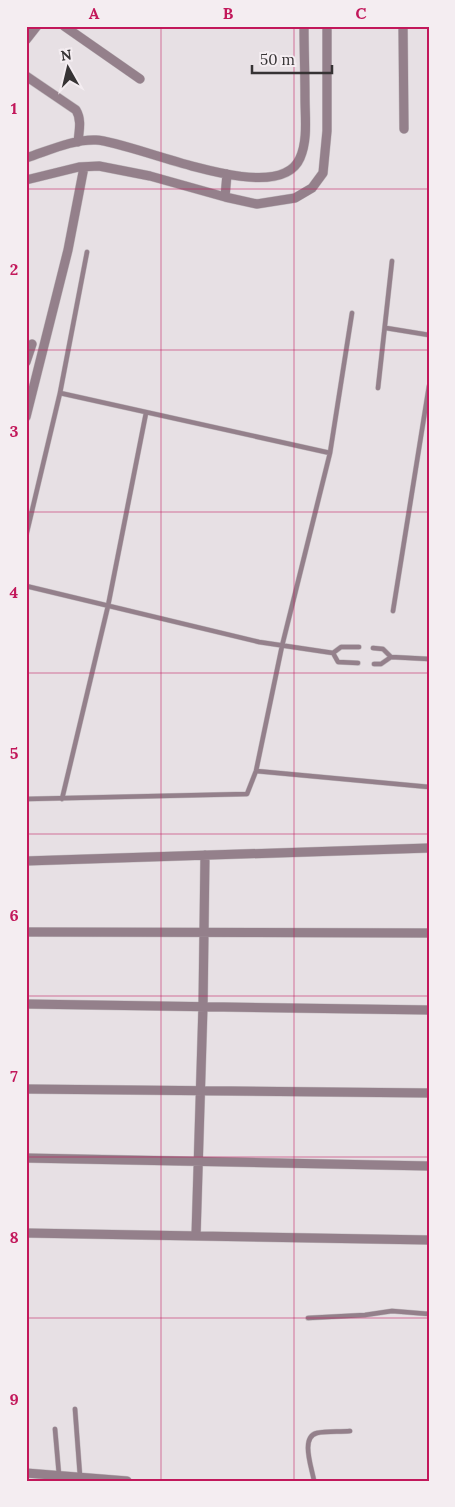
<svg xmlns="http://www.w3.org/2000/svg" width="455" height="1507" font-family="Lora,serif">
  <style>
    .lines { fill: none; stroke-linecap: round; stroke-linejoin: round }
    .lane-casing { stroke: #c4bdc1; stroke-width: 5.5 }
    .street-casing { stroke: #c4bdc1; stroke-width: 10 }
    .lane { stroke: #94808b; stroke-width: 4.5 }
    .street { stroke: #94808b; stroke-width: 9 }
    .grid { fill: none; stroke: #c2185b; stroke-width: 1; stroke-opacity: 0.55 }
    .neatline { fill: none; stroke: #c2185b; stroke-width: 2 }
    .grid-label { font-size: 16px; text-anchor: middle; font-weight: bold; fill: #c2185b }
  </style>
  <rect width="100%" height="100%" fill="#e7e0e4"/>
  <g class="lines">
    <defs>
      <path id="lane" d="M386,328L429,335
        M378,388L392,261
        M60,393L87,252
        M330,453L352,313
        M26,536L60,393L330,453L282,646L256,771L247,794L26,799
        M26,586L259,642L333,653
        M393,611L429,386
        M373,648L383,649L391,657L381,664H374
        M391,657L429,659
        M358,663L338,662L333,653L341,647H359
        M256,771L429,787
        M62,799L108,606L146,413
        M308,1318L365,1315L392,1311L429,1314
        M75,1409L80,1476
        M55,1429L59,1475
        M314,1481C312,1468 300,1437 317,1433C327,1431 339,1432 350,1431"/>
      <path id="street" d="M64,26L140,79
        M403,26L404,129
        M26,40L37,26
        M26,76L76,110C82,120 79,131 78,142
        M26,158C48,151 73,139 96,140C135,142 278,210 300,158C308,140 305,118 305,98C305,74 304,50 304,26
        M26,180L79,167L99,166L150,176L225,197L257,204L295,198L312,188L323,173L327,131V26
        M225,197L227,174
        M26,362L32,344
        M26,417L68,250L84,167
        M26,861L429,848
        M26,932L429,933
        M26,1004L429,1010
        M26,1089L429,1093
        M26,1158L429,1166
        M26,1233L429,1240
        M196,1236L203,1006L205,855
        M26,1473L127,1481"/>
    </defs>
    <use href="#lane" class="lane-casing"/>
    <use href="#street" class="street-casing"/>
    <use href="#lane" class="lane"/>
    <use href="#street" class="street"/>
  </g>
  <path class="grid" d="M161,26V1481M294,26V1481M26,189H429M26,350H429M26,512H429M26,673H429M26,834H429M26,996H429M26,1157H429M26,1318H429"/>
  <rect width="455" height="1507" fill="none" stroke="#f4edf1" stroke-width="55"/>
  <g transform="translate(68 68) rotate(352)" stroke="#f4edf1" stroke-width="4" paint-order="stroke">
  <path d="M0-4L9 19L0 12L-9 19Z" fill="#363334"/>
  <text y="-8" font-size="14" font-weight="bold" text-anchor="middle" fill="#363334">N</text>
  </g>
  <path d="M252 65v8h80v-8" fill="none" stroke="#363334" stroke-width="2.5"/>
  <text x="260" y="65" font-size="15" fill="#363334" stroke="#f4edf1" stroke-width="4" paint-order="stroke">50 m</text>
  <rect x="28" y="28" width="400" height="1452" class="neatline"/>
  <g class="grid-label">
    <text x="94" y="19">A</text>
    <text x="228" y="19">B</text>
    <text x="361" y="19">C</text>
    <text x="14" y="114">1</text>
    <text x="14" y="275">2</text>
    <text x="14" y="437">3</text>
    <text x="14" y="598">4</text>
    <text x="14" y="759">5</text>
    <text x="14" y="921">6</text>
    <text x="14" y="1082">7</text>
    <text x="14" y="1243">8</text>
    <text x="14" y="1405">9</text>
  </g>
</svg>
